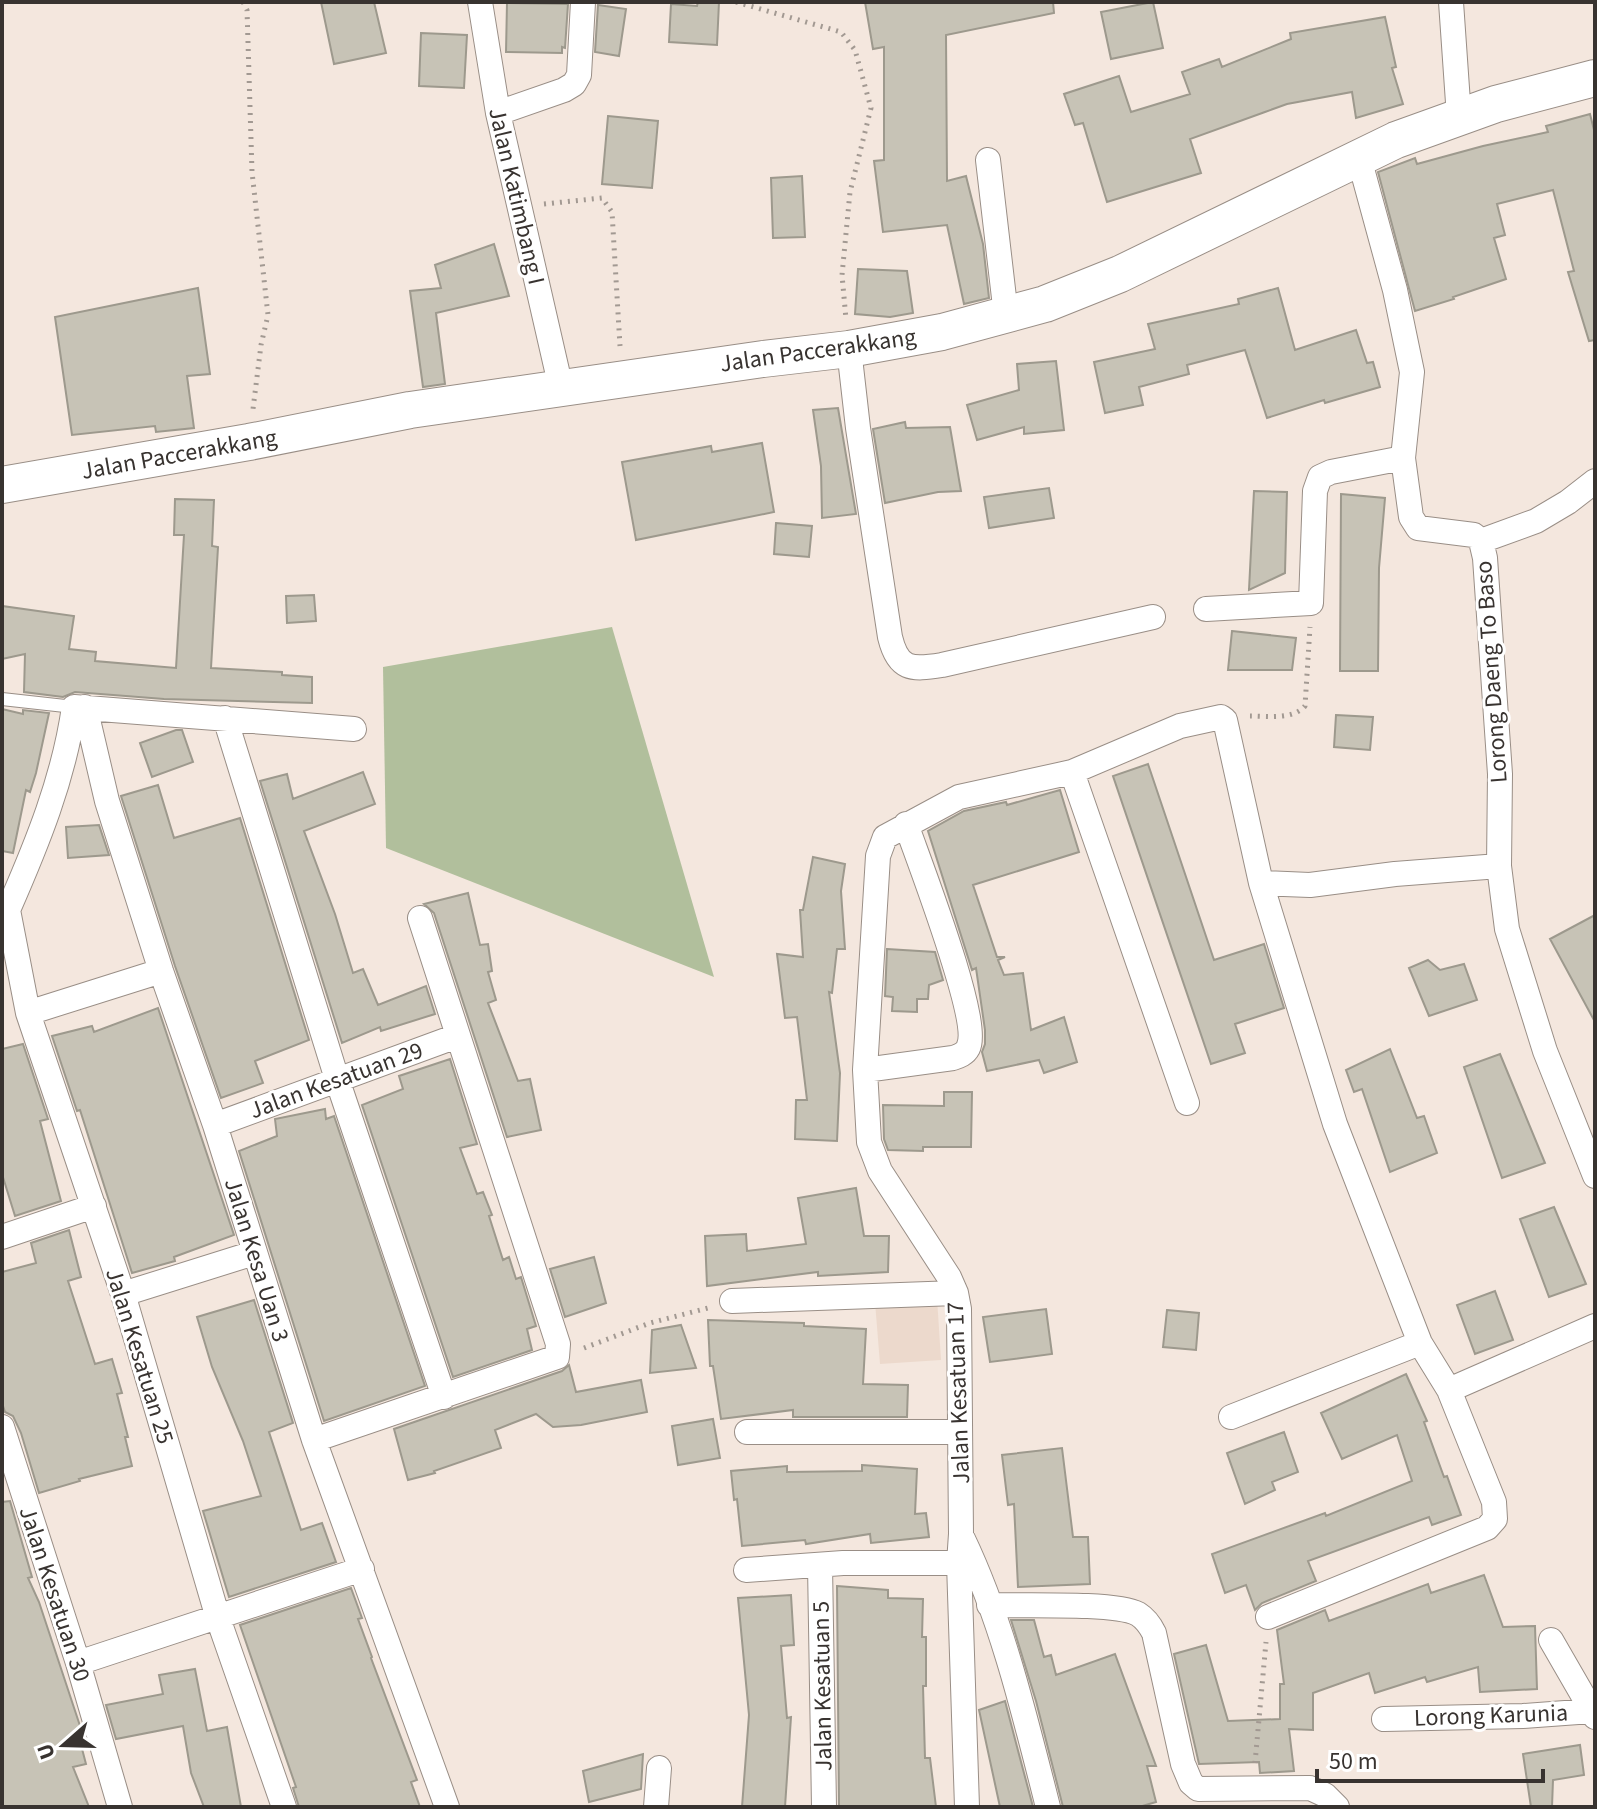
<svg xmlns="http://www.w3.org/2000/svg" width="1597" height="1809" font-family="'Source Sans 3',sans-serif">
  <style>
    .built { fill: #ecd9cc }
    .water { fill: #b1bf9c }
    .building { fill: #c7c3b6; stroke: #9d998d; stroke-width: 2 }
    .lines { fill: none; stroke-linecap: round; stroke-linejoin: round }
    .lane-casing { stroke: #998e86; stroke-width: 14 }
    .street-casing { stroke: #998e86; stroke-width: 26 }
    .secondary-casing { stroke: #998e86; stroke-width: 38 }
    .path { stroke: #a29992; stroke-width: 5; stroke-dasharray: 2 6; stroke-linecap: butt }
    .lane { stroke: #fff; stroke-width: 12 }
    .street { stroke: #fff; stroke-width: 24 }
    .secondary { stroke: #fff; stroke-width: 36 }
    .labels { text-anchor: middle; stroke-width: 6; stroke-linejoin: round; paint-order: stroke }
    .street-label { font-size: 24px; fill: #383330; stroke: #fff }
  </style>
  <rect width="100%" height="100%" fill="#f4e7de"/>
  <path class="built" d="M937,1298L941,1360L880,1364L875,1302Z"/>
  <path class="water" d="M612,627L714,977L386,848L383,667Z"/>
  <path class="building" d="M321,2H374L386,53L334,64Z
    M698,2H719L717,45L669,42L671,4L697,6Z
    M865,2H1053L1054,13L946,35L947,181L966,176L983,244L989,298L964,304L947,225L883,232L874,161L884,160V47L873,49Z
    M1153,2L1163,48L1111,59L1101,12Z
    M507,3L568,4L565,48L562,47V53L506,52Z
    M598,5L626,9L619,56L595,52Z
    M1385,17L1396,67L1392,68L1403,104L1356,118L1352,92L1287,104L1265,112L1190,139L1201,173L1107,202L1083,123L1075,125L1064,94L1119,76L1131,112L1190,94L1182,72L1219,59L1222,67L1291,39L1290,33Z
    M421,33L467,35L464,88L419,86Z
    M1590,114L1595,134V340L1589,341L1568,272L1574,271L1553,190L1497,204L1505,235L1494,238L1506,279L1453,297L1454,299L1415,311L1378,172L1415,158L1417,164L1483,146L1548,132L1546,126Z
    M608,116L658,121L652,188L602,184Z
    M802,176L805,237L773,238L771,178Z
    M494,244L509,296L436,313L445,384L423,387L410,291L441,288L435,265Z
    M858,269L907,271L913,313L890,317L855,314Z
    M198,288L210,374L187,376L194,428L156,432L155,426L72,435L55,317Z
    M1278,288L1295,350L1356,330L1367,363L1373,362L1380,387L1325,403L1324,400L1267,418L1245,350L1187,365L1189,374L1139,387L1143,405L1105,413L1094,362L1155,349L1148,324L1239,304L1238,299Z
    M1056,361L1064,430L1024,434V427L977,440L967,405L1019,390L1017,364Z
    M838,408L856,514L822,518L821,466L813,410Z
    M905,422L906,428L950,427L961,491L938,492L885,503L873,429Z
    M762,443L774,512L636,540L622,462L711,446L712,452Z
    M1049,488L1054,518L989,528L984,497Z
    M1254,491L1287,492L1285,573L1249,590Z
    M1341,494L1385,498L1379,568L1378,671H1340Z
    M175,499L214,500L212,546L218,547L211,668L282,672V675L312,677V703L164,699L75,692L63,697L24,692L25,654L2,659V606L74,616L69,649L96,652L95,661L176,668L184,535H174Z
    M776,523L812,526L809,557L774,554Z
    M314,595L316,621L287,623L286,596Z
    M1232,631L1296,638L1292,670H1228Z
    M2,709L23,714V710L49,713L36,773L30,792L26,790L13,853L2,851Z
    M1336,715L1373,717L1370,750L1334,747Z
    M176,730H182L193,762L152,777L140,743Z
    M1148,764L1214,960L1264,944L1284,1008L1235,1024L1245,1053L1211,1064L1113,776Z
    M363,772L375,804L304,831L335,914L353,973L363,969L378,1005L426,986L435,1014L381,1031L380,1027L342,1043L260,781L287,774L293,799Z
    M158,785L174,838L240,818L309,1040L255,1061L263,1083L221,1098L175,966L121,796Z
    M1060,790L1079,852L973,885L997,957H1005L998,960L1004,975L1023,973L1031,1030L1064,1017L1077,1062L1044,1073L1039,1060L987,1071L982,1052L985,1044V1030L976,968L972,970L928,831L964,811L1006,802L1007,805Z
    M99,825L109,855L68,858L66,827Z
    M813,857L845,864L841,891L845,949H837L832,993L829,992L840,1073L837,1141L795,1139L796,1100H807L797,1017L785,1018L777,954L803,957L800,910H803Z
    M468,893L480,945L488,944L492,971L488,972L496,1000L488,1003L518,1081L530,1079L541,1130L507,1137L434,913L424,904Z
    M1595,915V1022L1550,939Z
    M887,949L935,952L943,980L929,985L928,999H917V1012L892,1011L893,997L885,996Z
    M1428,960L1440,970L1464,964L1477,1000L1429,1016L1409,968Z
    M158,1008L234,1235L174,1257L175,1261L132,1273L80,1110L77,1111L52,1036L92,1026L94,1032Z
    M23,1044L48,1119L40,1121L61,1201L15,1216L2,1174V1049Z
    M1390,1049L1417,1118L1424,1116L1437,1153L1390,1172L1362,1089L1354,1092L1346,1070Z
    M1500,1054L1545,1163L1502,1178L1464,1067Z
    M450,1059L477,1144L460,1148L477,1194L483,1192L492,1215L489,1216L503,1260L509,1257L516,1279L521,1277L536,1326L527,1329L532,1350L453,1377L362,1105L403,1089L399,1076Z
    M944,1092H972L971,1147H923V1151L888,1150L884,1139L883,1105L944,1106Z
    M325,1109L326,1119L334,1116L425,1386L324,1421L239,1151L277,1136L275,1119Z
    M856,1188L864,1236H889L888,1272L818,1276V1272L707,1286L705,1236L746,1234L747,1251L806,1244L798,1198Z
    M1554,1207L1586,1284L1549,1297L1520,1219Z
    M69,1230L81,1277L68,1281L95,1364L112,1359L122,1393L117,1394L128,1437H125L132,1466L79,1479L80,1481L39,1493L21,1433L13,1416L5,1412L2,1403V1272L36,1263L31,1243Z
    M594,1257L606,1303L565,1317L550,1269Z
    M1495,1291L1513,1340L1475,1354L1457,1305Z
    M254,1300L293,1423L269,1432L301,1530L322,1523L336,1562L229,1597L203,1511L261,1496L243,1441L212,1367L197,1317Z
    M1046,1309L1052,1354L990,1362L983,1317Z
    M1167,1310L1199,1313L1196,1350L1163,1347Z
    M708,1320L804,1323V1326L866,1329L863,1384L908,1385L907,1417H793V1410L721,1419L713,1366H710Z
    M681,1325L696,1368L650,1373L652,1330Z
    M569,1365L576,1392L641,1380L647,1412L581,1425L553,1427L536,1414L495,1430L501,1448L434,1471L435,1473L408,1480L394,1429L562,1371Z
    M1406,1374L1427,1421L1424,1422L1444,1477L1447,1476L1461,1515L1432,1525L1429,1517L1308,1561L1316,1581L1262,1603L1255,1610L1246,1585L1225,1593L1212,1554L1325,1513L1326,1516L1412,1481L1397,1435L1342,1459L1321,1413Z
    M713,1419L720,1458L678,1465L672,1426Z
    M1284,1432L1298,1472L1272,1482L1275,1490L1245,1504L1227,1453Z
    M1062,1448L1073,1537H1088L1090,1584L1018,1587L1014,1504L1008,1505L1002,1455Z
    M862,1465L917,1469L915,1514L926,1513L929,1537L871,1543L870,1534L806,1544L805,1540L742,1546L737,1499L734,1500L731,1471L787,1466V1472L862,1471Z
    M10,1501L32,1577L28,1578L39,1602L86,1744L81,1745L86,1764L73,1767L89,1807H2V1502Z
    M1484,1575L1503,1627L1535,1626L1537,1689L1480,1692L1478,1667L1427,1682L1425,1677L1375,1693L1369,1673L1313,1693V1730L1289,1729L1294,1771L1260,1773L1259,1762L1199,1764L1174,1654L1206,1645L1228,1721L1280,1719V1684H1284L1277,1630L1325,1610L1329,1621L1428,1584L1431,1593Z
    M837,1586L888,1590V1598L923,1599L922,1637H926V1686H923L925,1758H930L936,1807H839Z
    M351,1588L362,1618L358,1619L372,1657L371,1658L417,1780L411,1782L420,1807H299L293,1788L296,1787L240,1625Z
    M791,1595L794,1645L781,1646L787,1718L791,1717L785,1807H742L749,1715L738,1598Z
    M1011,1620H1034L1044,1657L1051,1655L1056,1675L1115,1654L1156,1766H1147L1156,1802L1139,1807H1063L1036,1701Z
    M195,1669L207,1731L227,1727L241,1807H204L191,1773L183,1726L116,1739L106,1705L163,1694L159,1675Z
    M1005,1701L1016,1743L1033,1807H1000L979,1710Z
    M1580,1745L1584,1775L1553,1780L1552,1807H1531L1523,1754Z
    M643,1754L641,1789L589,1802L583,1771Z"/>
  <g class="lines">
    <defs>
      <path id="lane" d="M2,699L74,707"/>
      <path id="street" d="M480,2L498,113L561,388
        M1451,2L1459,117
        M498,113L564,90L574,84L579,75L583,2
        M1359,158L1395,290L1412,372L1403,458L1411,517L1418,528L1474,535L1481,541L1485,558L1500,774L1499,866L1507,929L1545,1051L1595,1176
        M988,160L1006,315
        M849,349L858,428L890,637C898,670 911,670 942,665L1153,617
        M1481,541L1536,521L1568,502L1595,481
        M1206,609L1311,603L1315,491L1320,477L1331,472L1403,458
        M85,707L107,801L161,971L215,1125L314,1440L447,1807
        M225,718L337,1079L444,1397
        M1072,772L1187,1103
        M1261,883L1335,1124L1420,1343
        M2,906L8,910L28,1013L123,1294L218,1618L284,1807
        M8,910C37,844 64,778 74,707L354,729
        M28,1013L161,971
        M865,1070L953,1058C959,1056 965,1054 968,1048C982,1022 918,859 906,824
        M215,1125L457,1036
        M2,1237L94,1206
        M123,1294L254,1253
        M732,1301L956,1293
        M1231,1417L1420,1343L1449,1390
        M2,1427L78,1663L120,1807
        M747,1432H959
        M314,1440L557,1357L558,1344L420,918
        M963,1539C1003,1623 1025,1717 1048,1807
        M820,1565L824,1807
        M746,1570L843,1563H959
        M989,1605C1021,1606 1115,1602 1138,1614C1146,1619 1150,1625 1154,1633L1183,1764L1191,1783L1198,1789L1310,1788L1325,1795L1337,1807
        M1268,1617L1487,1528L1495,1519L1494,1502L1449,1390L1595,1326
        M1551,1640L1592,1711
        M78,1663L362,1569
        M1384,1719L1523,1716L1592,1711L1595,1717
        M656,1807L659,1768
        M967,1807L959,1563L961,1534L959,1309L956,1293L949,1277L880,1171L869,1142L865,1070L878,856L885,837L959,797L1072,772L1180,726L1221,717L1225,720L1261,883L1310,885L1395,874L1499,866"/>
      <path id="secondary" d="M2,485L249,442L410,410L763,359L849,349L942,332L1045,304L1120,274L1396,140L1496,104L1595,78"/>
    </defs>
    <use href="#lane" class="lane-casing"/>
    <use href="#street" class="street-casing"/>
    <use href="#secondary" class="secondary-casing"/>
    <path class="path" d="M243,2L247,10L252,172L268,315L261,345L253,409
      M736,2L841,32L855,50L871,108L850,192L842,275L846,319
      M544,204L602,198L612,212L620,346
      M1250,716C1267,716 1293,720 1305,706L1310,627
      M584,1348L650,1323L708,1308
      M1255,1763L1266,1642"/>
    <use href="#lane" class="lane"/>
    <use href="#street" class="street"/>
    <use href="#secondary" class="secondary"/>
  </g>
  <g class="labels">
    <g class="street-label">
      <text transform="translate(517 196) rotate(77)" y="8">Jalan Katimbang I</text>
      <text transform="translate(818 350) rotate(-8)" y="8">Jalan Paccerakkang</text>
      <text transform="translate(179 454) rotate(-10)" y="8">Jalan Paccerakkang</text>
      <text transform="translate(1491 672) rotate(-94)" y="8">Lorong Daeng To Baso</text>
      <text transform="translate(336 1080) rotate(-20)" y="8">Jalan Kesatuan 29</text>
      <text transform="translate(257 1260) rotate(73)" y="8">Jalan Kesa Uan 3</text>
      <text transform="translate(140 1356) rotate(73)" y="8">Jalan Kesatuan 25</text>
      <text transform="translate(958 1393) rotate(-92)" y="8">Jalan Kesatuan 17</text>
      <text transform="translate(55 1594) rotate(72)" y="8">Jalan Kesatuan 30</text>
      <text transform="translate(822 1686) rotate(-91)" y="8">Jalan Kesatuan 5</text>
      <text transform="translate(1491 1715) rotate(-2)" y="8">Lorong Karunia</text>
    </g>
  </g>
  <rect width="1597" height="1809" fill="none" stroke="#383330" stroke-width="8"/>
  <g transform="translate(64 1745) rotate(250)" stroke="#ffffff" stroke-width="6" paint-order="stroke">
  <path d="M0-6L14 30L0 20L-14 30Z" fill="#383330"/>
  <text y="-12" font-size="22" font-weight="bold" text-anchor="middle" fill="#383330">U</text>
  </g>
  <path d="M1317 1769v12h226v-12" fill="none" stroke="#383330" stroke-width="4"/>
  <text x="1329" y="1769" font-size="24" fill="#383330" stroke="#ffffff" stroke-width="6" paint-order="stroke">50 m</text>
</svg>
